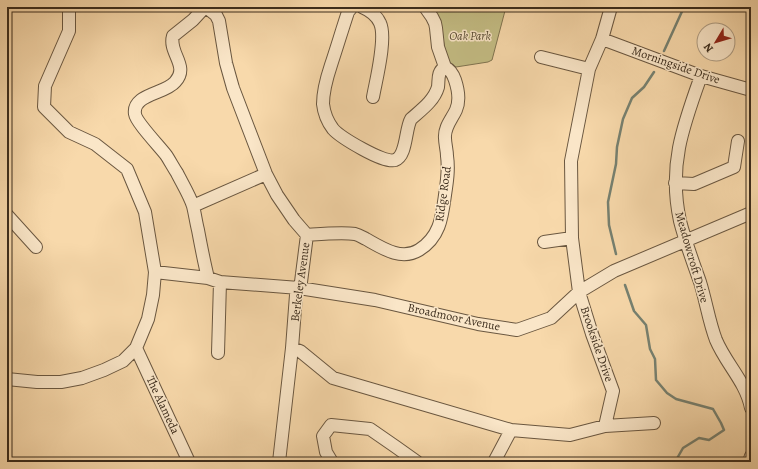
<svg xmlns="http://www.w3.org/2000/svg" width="758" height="469" font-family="Alegreya,serif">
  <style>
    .green { fill: #c4bd84; stroke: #807450 }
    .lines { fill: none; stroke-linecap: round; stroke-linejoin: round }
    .stream { stroke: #768171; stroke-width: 2.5 }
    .minor-casing { stroke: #6a5740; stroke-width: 14 }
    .minor { stroke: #fae6c8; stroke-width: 12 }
    .labels { text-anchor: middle; stroke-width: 3; stroke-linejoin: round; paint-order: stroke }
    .park-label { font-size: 12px; font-style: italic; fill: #564931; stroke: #fae6c8 }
    .street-label { font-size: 12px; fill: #3b2c1c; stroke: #fae6c8 }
  </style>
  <rect width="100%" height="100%" fill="#f8d9ab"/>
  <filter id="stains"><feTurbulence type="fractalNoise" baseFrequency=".005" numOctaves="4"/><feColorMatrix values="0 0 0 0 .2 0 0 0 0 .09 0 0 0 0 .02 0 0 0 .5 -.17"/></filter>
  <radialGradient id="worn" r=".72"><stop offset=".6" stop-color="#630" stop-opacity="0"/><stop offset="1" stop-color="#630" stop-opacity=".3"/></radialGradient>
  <path class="green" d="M426,7H506L492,60L488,62L456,67L450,63L445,52L441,23Z"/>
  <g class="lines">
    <path class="stream" d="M664,51L684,7
      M616,254L609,225L608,202L616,164L617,147L623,119L632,98L644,87L654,72
      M625,285L634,311L646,325L650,349L655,359L656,380L667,393L676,399L713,409L721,423L724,430L709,440L699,438L683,448L675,462"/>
    <defs>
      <path id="minor" d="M205,7L193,20L173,36C168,53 190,66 175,82C165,94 132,94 135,114C136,122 160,147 166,155C170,161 173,167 177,173C182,183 190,196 193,206C195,214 196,222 198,230C201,246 204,262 208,278
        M206,7L216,15L219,21L226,63L233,88L266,174L277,195L294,220L307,235L301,282L296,295L292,348L279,462
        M352,7L348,12C342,30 337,47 331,65C327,77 323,90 323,104C324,113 327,121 333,129C340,137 384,164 395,160C407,156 405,129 411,119C421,110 434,101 438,87C439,79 437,72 445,67
        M362,7C369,10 377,16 380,23C387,38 376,80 373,97
        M425,7L432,17L435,23L436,28L438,47L445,67
        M602,39L701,76L751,90
        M541,57L589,69
        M701,76C683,126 668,166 680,221C685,241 693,262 700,282C706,301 709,322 716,340C726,364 746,382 751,408
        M675,183L694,184L734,167L738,141
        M193,206L266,174
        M7,215L36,247
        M307,235C321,234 342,232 355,234C359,235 362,237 366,239C382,248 401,261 419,250C440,237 442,217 445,195C447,182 449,169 447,156C447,150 445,144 445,138C444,127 452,119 456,110C460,101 458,89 455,80C453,74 451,70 445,67
        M544,242L572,238
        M155,272L208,278L220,282L299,288L375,300L478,324L517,330L551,318L579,292L614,271L751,213
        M136,348L189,462
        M292,348L300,351L333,378L511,430L570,435L605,426L654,423
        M218,353L220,282
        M7,379L37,382H61L82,378L104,370L123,361L136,348L148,319L153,295L155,272L145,212L127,169L95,144L69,132L44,107L45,86L69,31V7
        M605,426L613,391L592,334L579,292L572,238L571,161L589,69L602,39L611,7
        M332,462L326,452L323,436L331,425L370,429L396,447L417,462
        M494,462L511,430
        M749,462L751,456"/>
    </defs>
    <use href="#minor" class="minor-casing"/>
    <use href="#minor" class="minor"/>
  </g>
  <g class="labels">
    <g class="park-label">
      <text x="470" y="40">Oak Park</text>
    </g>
    <g class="street-label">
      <text transform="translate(676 65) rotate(19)" y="4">Morningside Drive</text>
      <text transform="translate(443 194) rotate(-82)" y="4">Ridge Road</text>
      <text transform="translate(692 257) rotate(74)" y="4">Meadowcroft Drive</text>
      <text transform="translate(300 282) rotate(-82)" y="4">Berkeley Avenue</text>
      <text transform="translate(454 317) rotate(12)" y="4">Broadmoor Avenue</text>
      <text transform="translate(597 344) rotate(71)" y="4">Brookside Drive</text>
      <text transform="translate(163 405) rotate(65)" y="4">The Alameda</text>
    </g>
  </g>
  <rect width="758" height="469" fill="none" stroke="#f8d9ab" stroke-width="24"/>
  <rect x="8" y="8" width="742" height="453" fill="none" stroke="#3b2c1c" stroke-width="2"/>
  <rect x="12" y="12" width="734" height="445" fill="none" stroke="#3b2c1c"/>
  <g transform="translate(716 42) rotate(232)"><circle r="19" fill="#fae6c8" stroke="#ae9c83"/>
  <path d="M0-3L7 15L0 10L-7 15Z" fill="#8f2418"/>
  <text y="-6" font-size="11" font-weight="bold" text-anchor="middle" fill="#3b2c1c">N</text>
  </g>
  <rect width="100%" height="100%" filter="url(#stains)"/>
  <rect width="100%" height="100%" fill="url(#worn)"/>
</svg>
